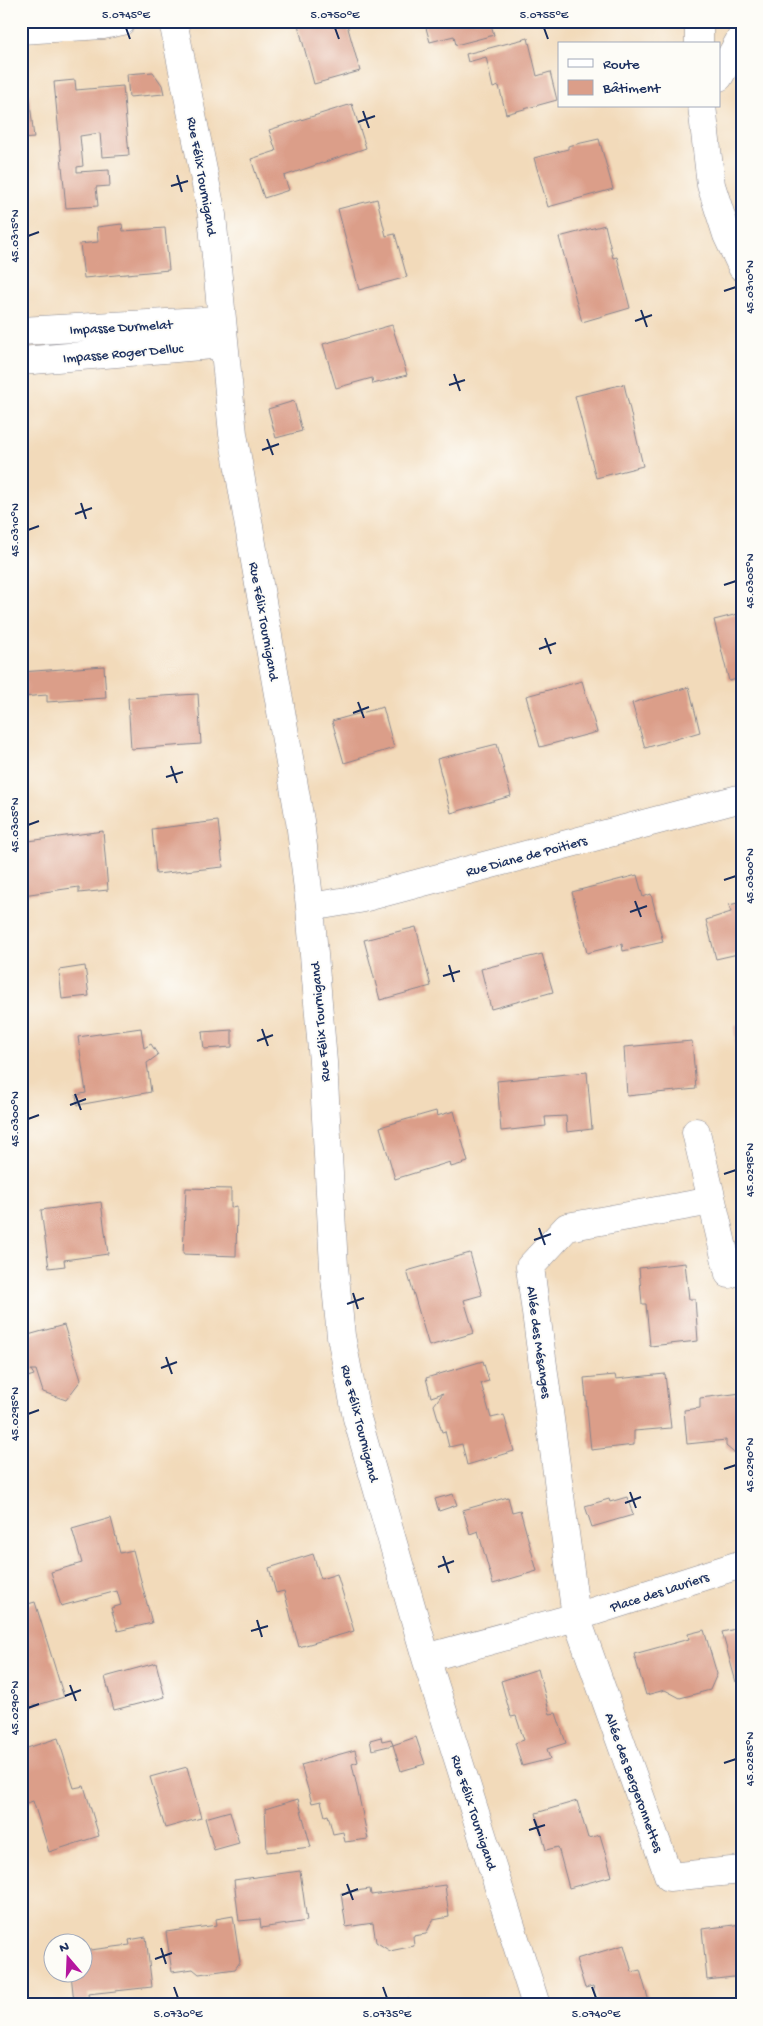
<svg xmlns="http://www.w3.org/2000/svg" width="763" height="2026" font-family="'Gochi Hand',sans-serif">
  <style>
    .building { fill: #db9e89 }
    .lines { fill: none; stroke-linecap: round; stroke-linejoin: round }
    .minor-casing { stroke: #86848c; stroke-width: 29 }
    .tertiary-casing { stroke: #86848c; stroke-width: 29 }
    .minor { stroke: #fff; stroke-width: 28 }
    .tertiary { stroke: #fff; stroke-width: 28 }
    .ticks { fill: none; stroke: #1b2f5e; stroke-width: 2 }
    .labels { text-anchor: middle; stroke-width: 4; stroke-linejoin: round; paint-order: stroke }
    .street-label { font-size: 14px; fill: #1b2f5e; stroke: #fdfcf7 }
    .neatline { fill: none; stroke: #1b2f5e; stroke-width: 2 }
    .ticks-label { font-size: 12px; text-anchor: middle; fill: #1b2f5e }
  </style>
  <rect width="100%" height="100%" fill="#fdfcf7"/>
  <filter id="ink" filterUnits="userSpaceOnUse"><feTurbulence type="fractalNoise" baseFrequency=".02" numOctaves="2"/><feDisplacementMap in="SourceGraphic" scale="10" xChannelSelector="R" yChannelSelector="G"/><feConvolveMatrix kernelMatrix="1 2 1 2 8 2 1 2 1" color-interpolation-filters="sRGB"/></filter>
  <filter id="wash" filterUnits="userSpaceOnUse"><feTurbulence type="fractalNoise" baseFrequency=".0096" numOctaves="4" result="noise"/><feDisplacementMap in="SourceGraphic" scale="20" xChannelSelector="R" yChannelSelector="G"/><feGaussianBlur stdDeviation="1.12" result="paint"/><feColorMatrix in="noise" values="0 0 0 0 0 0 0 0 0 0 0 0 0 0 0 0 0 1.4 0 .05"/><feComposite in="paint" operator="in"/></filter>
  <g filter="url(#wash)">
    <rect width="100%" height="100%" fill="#f2daba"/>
    <g id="blocks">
      <path class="building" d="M297,21H346L360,71L314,84Z
        M424,21H490L494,35L456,45L454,36L430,42Z
        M528,38L537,76L550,72L557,100L506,114L499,86L493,88L486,57L468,62L466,54Z
        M153,72L162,85L164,94L129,97L127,74Z
        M75,80L76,90L123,86L129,155L102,157L100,133L80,136L83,166L77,167V172L109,170L110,186L96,187L98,206L66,208L54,82Z
        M29,94L34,138L21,139V95Z
        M352,104L366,148L284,176L289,190L264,198L251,159L276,151L269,130Z
        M599,139L613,189L548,207L534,158L568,149V146Z
        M377,199L386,236L395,234L407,277L359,290L338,209Z
        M122,224L123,231L165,228L169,270L84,278L80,244L98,242L97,227Z
        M605,225L613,258L617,257L630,308L582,322L559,237Z
        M392,325L407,375L373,384L372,378L336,388L323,344Z
        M624,384L643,466L596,478L575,396Z
        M294,401L302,431L276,438L268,409Z
        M742,613V678L729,681L714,620Z
        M104,666L106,698L47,702V695L21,697V672Z
        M582,681L597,732L540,747L526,696Z
        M689,687L700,732L645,748L632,703Z
        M198,694L201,744L131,749L128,698Z
        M383,707L394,748L344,763L332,721Z
        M497,744L511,796L451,813L437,759Z
        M218,821L223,867L156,874L152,829Z
        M103,831L108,890L79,893V887L23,895L21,842Z
        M637,875L643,897L651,894L663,942L623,951L622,944L587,953L572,892Z
        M742,902V953L716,959L706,920L731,912L729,905Z
        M416,927L431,986L380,1000L364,940Z
        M542,954L553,992L491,1009L481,969Z
        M85,966L89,996L62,999L59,970Z
        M742,1024V1050H736L734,1025Z
        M141,1028L144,1048L151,1044L158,1055L147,1063L151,1092L78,1105L76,1095L86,1093L78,1037Z
        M232,1030V1047L204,1049L202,1032Z
        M692,1041L696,1089L627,1096L624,1047Z
        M587,1072L592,1129L567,1132L566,1116L545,1117L546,1126L501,1131L497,1081Z
        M436,1111L437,1116L454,1111L468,1162L451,1167L450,1162L395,1179L380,1127Z
        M186,1188L231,1189V1207L237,1206L236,1256L183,1254Z
        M101,1202L108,1254L64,1260L65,1266L49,1268L41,1210Z
        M470,1253L482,1295L464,1300L474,1333L429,1346L407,1271Z
        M685,1263L689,1299H695L698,1341L650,1346L646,1304H642L639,1268Z
        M64,1325L81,1380L66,1400L43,1392L36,1370H31L34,1375L21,1379V1337Z
        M483,1361L489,1381L481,1383L491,1418L504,1415L514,1451L467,1465L462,1444L449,1447L445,1431L442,1432L434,1405L443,1393L431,1397L426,1378Z
        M665,1374L671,1428L634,1431V1445L591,1450L584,1378L615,1375L616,1379Z
        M742,1393V1451L733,1452L726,1446V1440L687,1444L684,1410L700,1408V1398Z
        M453,1494L457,1505L439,1511L435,1499Z
        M508,1497L512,1512L520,1510L537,1571L493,1584L478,1531L470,1534L463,1510Z
        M627,1497L633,1515L592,1527L585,1506L609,1499L610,1502Z
        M111,1518L120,1553L133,1550L152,1623L118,1631L111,1608L121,1605L117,1591L61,1606L51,1572L82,1563L72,1529Z
        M313,1554L321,1579L337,1574L354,1631L299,1647L284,1591L276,1593L269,1568Z
        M35,1602L64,1697L21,1710V1606Z
        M740,1628L742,1633V1681L736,1682L722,1632Z
        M704,1630L717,1674L710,1690L680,1698L665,1690L646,1695L634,1654L689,1639L688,1634Z
        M156,1663L165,1697L114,1710L105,1677Z
        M538,1669L550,1714L556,1713L566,1743L547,1749L550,1759L522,1766L515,1743L524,1740L516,1716L511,1717L501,1681Z
        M381,1737L382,1741L391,1739L393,1745L372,1750L370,1740Z
        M416,1737L425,1764L401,1771L393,1745Z
        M58,1738L74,1788L84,1786L99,1836L49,1852L33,1801L24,1804L21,1796V1750Z
        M355,1750L358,1762L352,1764L368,1839L345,1842L343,1832L333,1834L328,1815L325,1816L321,1801L312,1803L301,1765Z
        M187,1767L201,1818L165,1828L150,1777Z
        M298,1799L311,1847L267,1852L265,1809Z
        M577,1801L588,1838L600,1835L612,1876L569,1888L558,1847L546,1850L536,1813Z
        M230,1811L239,1843L214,1850L205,1818Z
        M300,1871L307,1921L261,1928L260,1919L239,1921L234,1880Z
        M445,1885L449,1917L433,1920L426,1934L413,1936L414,1946L390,1951L376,1942L373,1923L346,1927L341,1893L370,1889L371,1895Z
        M233,1916L240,1962L235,1969L199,1974L193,1969L172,1972L166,1932L217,1925L216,1919Z
        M742,1924V1976L707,1980L702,1929Z
        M146,1937L152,1987L88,1994L89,2000L74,2002L71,1974H82V1951L130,1945L129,1940Z
        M624,1945L632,1972L640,1970L650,2005H598L593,1986L585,1988L576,1959Z
        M409,1999L410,2005H380L379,2004Z"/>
    </g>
  </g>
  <g filter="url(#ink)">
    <use href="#blocks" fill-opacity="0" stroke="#86848c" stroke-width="1"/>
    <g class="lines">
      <defs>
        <path id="minor" d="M173,21L212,215L233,434L300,821L310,907L323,1062L334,1267L341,1336L357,1418L426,1658L536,2005
          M21,30L103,25L122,21
          M21,331L221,320
          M21,361L224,344
          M310,907L359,899L742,798
          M696,1132L729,1274
          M712,1201L567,1227L530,1267L576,1617L669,1877L742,1870
          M426,1658L576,1617L742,1564"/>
        <path id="tertiary" d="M699,44V21
          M719,77L742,36
          M702,106L711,185L727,235L742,267"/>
      </defs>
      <use href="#minor" class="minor-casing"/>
      <use href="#tertiary" class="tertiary-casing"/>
      <use href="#minor" class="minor"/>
      <use href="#tertiary" class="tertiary"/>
    </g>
  </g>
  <path class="ticks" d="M126,28L130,39M335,28L339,39M544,28L548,39M363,111L369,128M358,122L375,116M177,175L182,192M171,186L188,181M28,236L39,232M724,291L736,287M641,310L647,327M635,321L652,315M454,374L460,391M449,385L465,380M267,439L273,455M262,450L279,444M81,503L86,519M75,514L92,508M28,530L39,526M724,585L736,581M545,638L551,654M539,649L556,643M358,702L364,718M353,713L369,707M171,766L177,783M166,777L183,772M28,825L39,821M724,880L736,876M635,901L641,917M630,912L647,906M449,965L454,982M443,976L460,971M262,1029L268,1046M257,1041L273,1035M75,1094L81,1110M70,1105L86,1099M28,1119L39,1115M724,1174L736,1170M539,1228L545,1245M534,1240L551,1234M353,1293L358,1309M347,1304L364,1298M166,1357L172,1374M161,1368L177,1362M28,1414L39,1410M724,1469L736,1465M630,1492L636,1508M625,1503L641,1497M443,1556L449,1573M438,1567L454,1561M257,1620L262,1637M251,1631L268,1626M70,1685L76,1701M65,1696L81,1690M28,1708L39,1704M724,1763L736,1759M534,1819L540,1836M529,1830L545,1825M347,1884L353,1900M342,1895L358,1889M161,1948L166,1964M155,1959L172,1953M174,1987L178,1998M383,1987L387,1998M592,1987L596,1998"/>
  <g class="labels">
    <g class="street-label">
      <text transform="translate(203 176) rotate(80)" y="5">Rue Félix Tournigand</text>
      <text transform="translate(121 326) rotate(-3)" y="5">Impasse Durmelat</text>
      <text transform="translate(123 352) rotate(-5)" y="5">Impasse Roger Delluc</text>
      <text transform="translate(265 621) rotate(80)" y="5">Rue Félix Tournigand</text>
      <text transform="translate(526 855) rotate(-15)" y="5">Rue Diane de Poitiers</text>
      <text transform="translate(319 1022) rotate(-95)" y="5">Rue Félix Tournigand</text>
      <text transform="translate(540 1342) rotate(82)" y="5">Allée des Mésanges</text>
      <text transform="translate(361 1423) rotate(76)" y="5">Rue Félix Tournigand</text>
      <text transform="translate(659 1591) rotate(-18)" y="5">Place des Lauriers</text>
      <text transform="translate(635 1782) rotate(70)" y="5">Allée des Bergeronnettes</text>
      <text transform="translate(475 1812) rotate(72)" y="5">Rue Félix Tournigand</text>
    </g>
  </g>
  <rect width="763" height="2026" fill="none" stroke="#fdfcf7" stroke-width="55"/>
  <rect x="558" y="42" width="162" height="65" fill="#fdfcf7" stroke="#a3aaba"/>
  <rect x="568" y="59" width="25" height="8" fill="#ffffff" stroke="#a3aaba"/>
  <text x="603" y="68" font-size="15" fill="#1b2f5e">Route</text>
  <rect x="568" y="80" width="25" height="15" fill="#db9e89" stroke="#a3aaba"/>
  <text x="603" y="92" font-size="15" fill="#1b2f5e">Bâtiment</text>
  <g transform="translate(68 1958) rotate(341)"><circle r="24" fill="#fdfcf7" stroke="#a3aaba"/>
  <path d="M0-4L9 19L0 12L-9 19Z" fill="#b5179e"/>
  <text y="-8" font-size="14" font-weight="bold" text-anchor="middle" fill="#1b2f5e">N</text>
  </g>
  <rect x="28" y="28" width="708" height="1970" class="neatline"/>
  <g class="ticks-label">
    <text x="126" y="18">5.0745°E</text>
    <text x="335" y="18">5.0750°E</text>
    <text x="544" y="18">5.0755°E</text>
    <text transform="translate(14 236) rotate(-90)" y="4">45.0315°N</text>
    <text transform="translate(749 287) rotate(-90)" y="4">45.0310°N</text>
    <text transform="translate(14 530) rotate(-90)" y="4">45.0310°N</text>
    <text transform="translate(749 581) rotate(-90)" y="4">45.0305°N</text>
    <text transform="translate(14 825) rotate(-90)" y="4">45.0305°N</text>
    <text transform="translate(749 876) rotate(-90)" y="4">45.0300°N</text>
    <text transform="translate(14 1119) rotate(-90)" y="4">45.0300°N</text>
    <text transform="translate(749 1170) rotate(-90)" y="4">45.0295°N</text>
    <text transform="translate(14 1414) rotate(-90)" y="4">45.0295°N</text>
    <text transform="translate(749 1465) rotate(-90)" y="4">45.0290°N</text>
    <text transform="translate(14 1708) rotate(-90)" y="4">45.0290°N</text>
    <text transform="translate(749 1759) rotate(-90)" y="4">45.0285°N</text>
    <text x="178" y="2017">5.0730°E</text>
    <text x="387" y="2017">5.0735°E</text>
    <text x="596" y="2017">5.0740°E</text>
  </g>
</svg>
